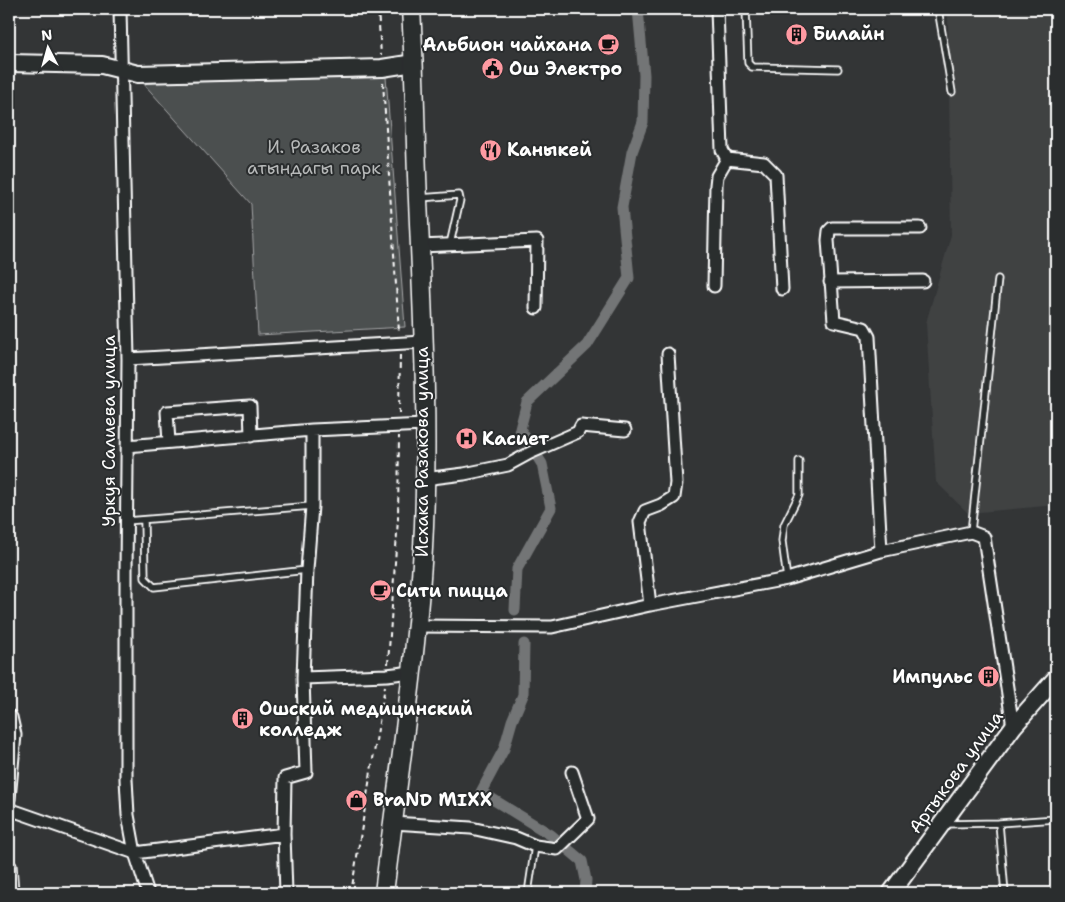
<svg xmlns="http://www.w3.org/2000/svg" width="1065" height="902" font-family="'Shantell Sans',sans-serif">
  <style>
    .built { fill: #404243 }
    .green { fill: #4c4f50; stroke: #a6a7a8 }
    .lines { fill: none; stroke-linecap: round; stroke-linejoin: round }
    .canal { stroke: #737576; stroke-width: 11 }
    .lane-casing { stroke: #fff; stroke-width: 9 }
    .street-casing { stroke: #fff; stroke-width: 15 }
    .secondary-casing { stroke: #fff; stroke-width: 20 }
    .primary-casing { stroke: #fff; stroke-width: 21 }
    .path { stroke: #fff; stroke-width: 2; stroke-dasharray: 5 4; stroke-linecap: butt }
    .lane { stroke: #2a2d2e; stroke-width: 5.5 }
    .street { stroke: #2a2d2e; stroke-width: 11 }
    .secondary { stroke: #2a2d2e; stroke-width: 16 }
    .primary { stroke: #2a2d2e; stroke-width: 18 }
    .labels { text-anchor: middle; stroke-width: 4; stroke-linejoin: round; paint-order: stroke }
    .poi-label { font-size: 18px; font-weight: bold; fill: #fff; stroke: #2a2d2e; text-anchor: start }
    .park-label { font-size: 18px; fill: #b7b9b9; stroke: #2a2d2e }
    .street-label { font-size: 18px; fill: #fff; stroke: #2a2d2e }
  </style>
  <rect width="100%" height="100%" fill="#333536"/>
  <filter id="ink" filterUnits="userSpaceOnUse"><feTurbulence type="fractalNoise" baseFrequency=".02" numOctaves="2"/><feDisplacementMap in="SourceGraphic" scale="10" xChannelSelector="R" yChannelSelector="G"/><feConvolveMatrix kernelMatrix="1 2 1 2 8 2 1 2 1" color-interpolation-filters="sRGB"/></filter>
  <g filter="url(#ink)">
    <path class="built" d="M948,13H1056V505L968,513L936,482L926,323L951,235Z"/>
    <path class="green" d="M386,77L405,327L258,335L251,204L143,83Z"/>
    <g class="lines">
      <path class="canal" d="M515,610L517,569L551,508L542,464L520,429L527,402L587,345L629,278L622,207L632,152L643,122L644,75L638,9
        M524,644L523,695L512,721L504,749L481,792L551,835L582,861L586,880L585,893"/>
      <defs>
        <path id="lane" d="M746,9L748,63L752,67L838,69
          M938,9L952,92
          M420,198L459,195L460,200L450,244
          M144,520L145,578L154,587L307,570
          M126,521L312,506
          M971,532L998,279
          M787,579L782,541L784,525L799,495V461
          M999,823L1005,893
          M945,824L999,823L1056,819
          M9,862L13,865L15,892L13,893
          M528,893L535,846"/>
        <path id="street" d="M120,9L128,359L126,572V779L128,815L135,853L148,893
          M717,9L722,150L727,159L764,163L776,175L782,289
          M420,246L537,241L536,308
          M830,282L923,281
          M714,286L716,185L717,176L727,159
          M128,359L423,342
          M169,442L167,412L250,406L251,436
          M127,446L312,430L425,425
          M424,479L464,474L508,465L530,453L578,432L581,426L625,430
          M881,551L869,337L864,328L834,321L828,240L829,231L832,228H920
          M650,605L640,522L645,511L661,505L674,497L676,483L668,354
          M416,626L552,627L650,605L787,579L881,551L971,532L984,537L1013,727
          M303,678L387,675L412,672
          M9,716L11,717L15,735L9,799
          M9,809L135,853L284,834
          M393,823L471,828L516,838L535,846L557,849L588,819L572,772
          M286,893L284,834L285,778L306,772L303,678L307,570L312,506V430"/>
        <path id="secondary" d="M9,63L102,65L138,74L382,68L414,63
          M891,893L1013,727L1056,678"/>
        <path id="primary" d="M384,893C398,778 416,663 423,548C429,432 423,316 418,200C415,136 415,73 411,9"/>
      </defs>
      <use href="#lane" class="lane-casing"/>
      <use href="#street" class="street-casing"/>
      <use href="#secondary" class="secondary-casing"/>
      <use href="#primary" class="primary-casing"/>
      <path class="path" d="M378,9L381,55
        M383,82L399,332
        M399,414L400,354
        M388,664L398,519L399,436
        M351,893L385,686"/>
      <use href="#lane" class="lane"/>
      <use href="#street" class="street"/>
      <use href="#secondary" class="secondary"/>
      <use href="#primary" class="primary"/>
    </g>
  </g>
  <defs>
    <symbol id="building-disc" viewBox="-11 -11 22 22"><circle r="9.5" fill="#ff9aa2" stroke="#2a2d2e"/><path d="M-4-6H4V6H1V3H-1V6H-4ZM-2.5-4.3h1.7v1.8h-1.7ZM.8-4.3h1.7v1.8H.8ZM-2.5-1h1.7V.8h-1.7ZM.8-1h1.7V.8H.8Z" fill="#111"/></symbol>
    <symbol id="cafe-disc" viewBox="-11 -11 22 22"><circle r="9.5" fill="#ff9aa2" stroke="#2a2d2e"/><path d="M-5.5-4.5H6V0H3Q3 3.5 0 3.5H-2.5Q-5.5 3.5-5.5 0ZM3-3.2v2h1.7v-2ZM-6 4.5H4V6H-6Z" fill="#111"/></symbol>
    <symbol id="civic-disc" viewBox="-11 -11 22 22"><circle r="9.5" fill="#ff9aa2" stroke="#2a2d2e"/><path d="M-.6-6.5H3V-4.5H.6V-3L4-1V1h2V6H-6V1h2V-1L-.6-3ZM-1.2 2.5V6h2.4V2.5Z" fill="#111"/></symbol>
    <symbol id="restaurant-disc" viewBox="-11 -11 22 22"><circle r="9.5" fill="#ff9aa2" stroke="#2a2d2e"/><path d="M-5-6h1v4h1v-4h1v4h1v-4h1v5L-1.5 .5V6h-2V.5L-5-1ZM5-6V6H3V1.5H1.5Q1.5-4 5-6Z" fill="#111"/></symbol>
    <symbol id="hospital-disc" viewBox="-11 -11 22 22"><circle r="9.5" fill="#ff9aa2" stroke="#2a2d2e"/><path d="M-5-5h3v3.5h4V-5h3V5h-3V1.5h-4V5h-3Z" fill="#111"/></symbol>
    <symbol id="shop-disc" viewBox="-11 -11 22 22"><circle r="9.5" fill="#ff9aa2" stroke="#2a2d2e"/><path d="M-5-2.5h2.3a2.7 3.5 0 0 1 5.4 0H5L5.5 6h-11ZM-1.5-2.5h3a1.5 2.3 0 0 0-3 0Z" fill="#111"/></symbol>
  </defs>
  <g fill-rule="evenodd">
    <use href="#building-disc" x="784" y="22" width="25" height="25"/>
    <use href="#cafe-disc" x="596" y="32" width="25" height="25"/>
    <use href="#civic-disc" x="480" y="56" width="25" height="25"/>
    <use href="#restaurant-disc" x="478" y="138" width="25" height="25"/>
    <use href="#hospital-disc" x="454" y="426" width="25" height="25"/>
    <use href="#cafe-disc" x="368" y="578" width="25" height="25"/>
    <use href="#building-disc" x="976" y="664" width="25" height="25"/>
    <use href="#building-disc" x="230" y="706" width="25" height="25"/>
    <use href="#shop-disc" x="344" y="788" width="25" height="25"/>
  </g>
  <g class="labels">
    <g class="poi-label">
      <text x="813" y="40">Билайн</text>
      <text x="592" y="51" text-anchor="end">Альбион чайхана</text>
      <text x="509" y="75">Ош Электро</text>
      <text x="507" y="156">Каныкей</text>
      <text x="482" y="445">Касиет</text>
      <text x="396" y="597">Сити пицца</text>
      <text x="973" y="683" text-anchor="end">Импульс</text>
      <text x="259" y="715">Ошский медицинский<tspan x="259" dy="21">колледж</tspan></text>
      <text x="373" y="806">BraND MIXX</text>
    </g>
    <g class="park-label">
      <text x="314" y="153">И. Разаков<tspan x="314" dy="21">атындагы парк</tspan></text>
    </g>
    <g class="street-label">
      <text transform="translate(109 431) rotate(-90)" y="6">Уркуя Салиева улица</text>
      <text transform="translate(422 452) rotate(-90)" y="6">Исхака Разакова улица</text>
      <text transform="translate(956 772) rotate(-54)" y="6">Артыкова улица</text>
    </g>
  </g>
  <rect width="1065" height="902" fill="none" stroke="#2a2d2e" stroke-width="30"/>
  <rect x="15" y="15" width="1035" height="872" fill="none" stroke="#fff" stroke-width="2" filter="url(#ink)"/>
  <g transform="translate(48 48) rotate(354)" stroke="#2a2d2e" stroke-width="4" paint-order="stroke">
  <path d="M0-4L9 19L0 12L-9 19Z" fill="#ffffff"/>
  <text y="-8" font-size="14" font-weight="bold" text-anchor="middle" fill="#ffffff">N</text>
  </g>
</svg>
